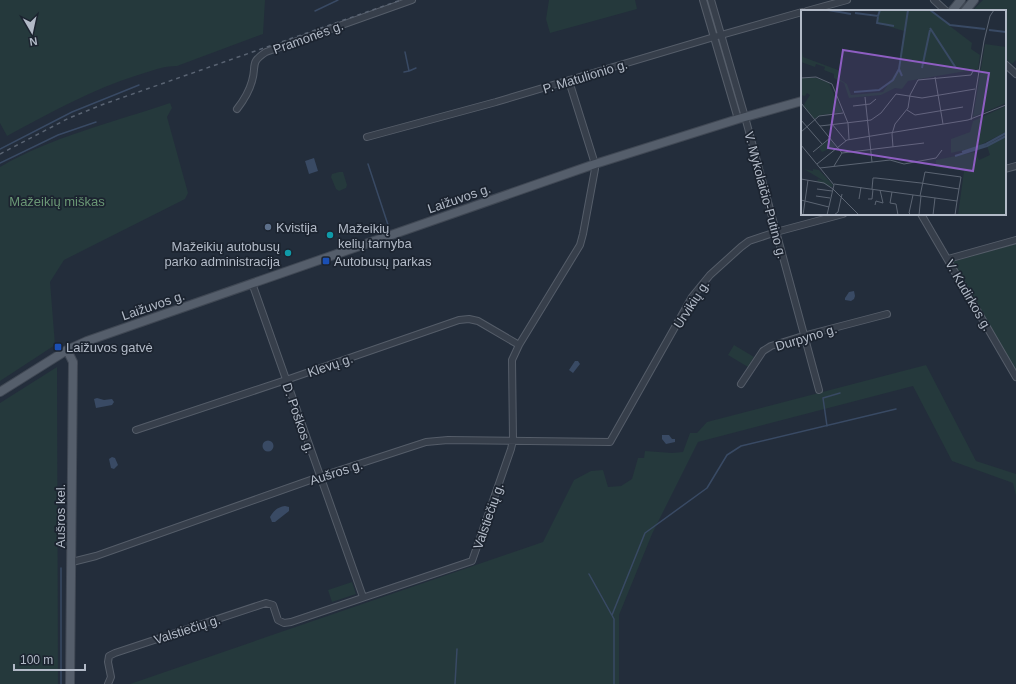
<svg xmlns="http://www.w3.org/2000/svg" width="1016" height="684" font-family="Helvetica,sans-serif">
  <style>
    .green { fill: #25393c }
    .water { fill: #394a64 }
    .lines { fill: none; stroke-linecap: round; stroke-linejoin: round }
    .stream { stroke: #394a64; stroke-width: 1.5 }
    .minor-casing { stroke: #555d69; stroke-width: 8 }
    .major-casing { stroke: #404854; stroke-width: 10 }
    .minor { stroke: #373f4b; stroke-width: 6 }
    .major { stroke: #555e6b; stroke-width: 8 }
    .rail { stroke: #596372; stroke-width: 1.5; stroke-dasharray: 4 4; stroke-linecap: butt }
    .service-dot { fill: #5c6f8a; stroke: #1c2430; stroke-width: 1.5 }
    .culture-dot { fill: #0f9aa8; stroke: #1c2430; stroke-width: 1.5 }
    .transit-dot { fill: #1a4fb4; stroke: #1c2430; stroke-width: 1.5 }
    .labels { text-anchor: middle; stroke-width: 3.5; stroke-linejoin: round; paint-order: stroke }
    .street-label { font-size: 13px; fill: #b2bac7; stroke: #1c2430 }
    .park-label { font-size: 13px; fill: #6a9775; stroke: #1c2430 }
    .poi-label { font-size: 13px; fill: #b2bac7; stroke: #1c2430; text-anchor: start }
    .inset-river { fill: none; stroke: #394a64; stroke-width: 2 }
    .inset-road { fill: none; stroke: #5c6573; stroke-width: 1 }
    .view { fill: #8e5ec2; fill-opacity: 0.15; stroke: #8e5ec2; stroke-width: 2 }
    .inset-edge { fill: none; stroke: #b2bac7; stroke-width: 2 }
  </style>
  <rect width="100%" height="100%" fill="#232d3b"/>
  <path class="green" d="M0,0H265L263,34L177,66C163,66 151,71 138,75C92,89 50,113 7,136L0,123Z
    M549,0H635L637,9L550,33L546,19Z
    M983,0H1016V60L1012,64L1005,58V11H972Z
    M170,103L172,108L167,117L188,193L185,199L64,260L50,282L55,345L0,381V167C51,137 114,122 170,103Z
    M339,172H343L347,185L346,188L339,191L336,189L331,177L332,174Z
    M1016,244V371L954,265V261Z
    M734,345L754,357L748,367L728,355Z
    M926,365L976,461L1016,474V496L1013,483L952,461L913,386L698,442L652,534L619,615V684H130L543,542L574,480L591,471L603,470L608,487L621,486L632,479L638,458H644L645,451L672,453L683,452L690,433H697L707,422Z
    M57,367L58,684H0V403Z
    M352,582L356,594L332,602L328,590Z"/>
  <path class="water" d="M314,158L318,171L309,174L305,161Z
    M854,291L855,296L854,299L851,301L845,300V298L849,292Z
    M575,361H578L580,364L573,373L569,370Z
    M97,398L104,400L112,399L114,402L112,405L96,408L94,399Z
    M662,435H669L672,439H675V442L666,444L662,439Z
    M262.5 446a5.5 5.5 0 1 1 11 0a5.5 5.5 0 1 1-11 0Z
    M112,457L115,458L118,465L114,469L111,468L109,459Z
    M285,506L289,507V511L275,522H272L270,517C274,510 278,507 285,506Z"/>
  <g class="lines">
    <path class="stream" d="M315,11L338,0
      M405,52L409,71L416,68
      M404,72L409,71
      M0,149L72,112L139,85
      M0,163L58,135L96,122
      M368,164L390,231
      M827,426L823,398L840,393
      M589,574L614,619V684
      M612,615L645,533L707,488L727,455L741,446L896,409
      M61,684V568
      M455,684L457,649"/>
    <defs>
      <path id="minor" d="M703,0L738,119
        M711,0L745,117L819,390
        M934,0L946,11
        M807,11L847,0
        M1005,64L1016,74
        M237,109C244,100 249,92 252,81C257,65 249,63 266,52L412,0
        M367,137L496,102L714,37L802,12
        M1005,169L1016,166
        M921,214L1016,377
        M948,259L1016,240
        M252,283L363,597
        M741,384L763,351L771,346L803,336L887,314
        M136,430L286,380L459,320L469,319L478,321L519,345
        M72,562L96,556L319,477L426,442L448,440L610,442L692,297L710,275L741,247L749,241L776,232L843,214
        M108,684L111,677L108,662L109,656L115,653L266,603L273,605L278,620L284,623L291,622L472,561L511,449L513,440L512,360L519,345L580,245L583,234L595,169V164L569,81"/>
      <path id="major" d="M952,11L961,0
        M965,11L974,0
        M67,350L73,362L70,684
        M0,392L67,350L87,341L595,164L738,119L802,101"/>
    </defs>
    <use href="#minor" class="minor-casing"/>
    <use href="#major" class="major-casing"/>
    <use href="#minor" class="minor"/>
    <use href="#major" class="major"/>
    <path class="rail" d="M0,154L69,118L104,104L401,0"/>
  </g>
  <circle class="service-dot" cx="268" cy="227" r="4"/>
  <g class="culture-dot">
    <circle cx="330" cy="235" r="4"/>
    <circle cx="288" cy="253" r="4"/>
  </g>
  <g class="transit-dot">
    <rect x="322" y="257" width="8" height="8" rx="2"/>
    <rect x="54" y="343" width="8" height="8" rx="2"/>
  </g>
  <g class="labels">
    <g class="street-label">
      <text transform="translate(308 37) rotate(-20)" y="5">Pramonės g.</text>
      <text transform="translate(585 76) rotate(-17)" y="5">P. Matulionio g.</text>
      <text transform="translate(766 195) rotate(75)" y="5">V. Mykolaičio-Putino g.</text>
      <text transform="translate(459 198) rotate(-19)" y="5">Laižuvos g.</text>
      <text transform="translate(969 295) rotate(60)" y="5">V. Kudirkos g.</text>
      <text transform="translate(691 304) rotate(-57)" y="5">Urvikių g.</text>
      <text transform="translate(153 305) rotate(-19)" y="5">Laižuvos g.</text>
      <text transform="translate(806 337) rotate(-17)" y="5">Durpyno g.</text>
      <text transform="translate(330 365) rotate(-19)" y="5">Klevų g.</text>
      <text transform="translate(299 418) rotate(71)" y="5">D. Poškos g.</text>
      <text transform="translate(336 472) rotate(-18)" y="5">Aušros g.</text>
      <text transform="translate(60 516) rotate(-90)" y="5">Aušros kel.</text>
      <text transform="translate(488 516) rotate(-71)" y="5">Valstiečių g.</text>
      <text transform="translate(187 629) rotate(-18)" y="5">Valstiečių g.</text>
    </g>
    <g class="park-label">
      <text x="57" y="206">Mažeikių miškas</text>
    </g>
    <g class="poi-label">
      <text x="276" y="232">Kvistija</text>
      <text x="338" y="233">Mažeikių<tspan x="338" dy="15">kelių tarnyba</tspan></text>
      <text x="280" y="251" text-anchor="end">Mažeikių autobusų<tspan x="280" dy="15">parko administracija</tspan></text>
      <text x="334" y="266">Autobusų parkas</text>
      <text x="66" y="352">Laižuvos gatvė</text>
    </g>
  </g>
  <g transform="translate(801 10)">
    <rect width="205" height="205" fill="#232d3b"/>
    <path d="M66,0H128L171,33L170,39L179,45L177,59L107,71L101,79L94,78L80,85L48,88L43,73L33,68V64L23,60L24,57L15,54L14,57L0,52V37L2,47L37,60L38,69L46,74L50,85L82,82L97,59L103,21L76,13L78,2ZM184,34L205,37V93L172,107ZM0,68H15L28,73L41,102L20,105L13,109L2,96L9,85L6,83L4,86L0,85ZM205,96V122L173,138L150,143V129L169,122L172,111ZM205,127V205H157L163,161L134,157L135,150L174,142L178,150L189,145L186,136ZM28,129L35,136L21,142L18,138ZM3,159L12,161V159L18,160L32,175L31,177L16,171L17,169L23,171Z" fill="#25393c"/>
    <path class="inset-river" d="M27,0L50,4M129,0L149,15L184,19M54,3L77,6L79,0M77,7L76,13L93,16M129,18L155,58M188,20L205,22M121,58L129,20M101,66L98,59L107,0M53,82L78,80L92,70L98,59M161,142L185,134L205,123M154,146L186,136L205,126"/>
    <path class="inset-road" d="M134,67L142,114M0,68L15,67L31,74L47,113L48,129M64,87L71,152M0,93L41,143M52,96L69,94L75,89M106,100L114,105L162,97M0,110L21,134M170,110L183,31L189,6L193,0M31,114L45,131M19,116L70,110L80,103L95,84L121,88L174,79M0,122L18,106L42,103M0,135L33,175L32,179L58,205M92,137L91,124L94,114L107,98L109,85L117,70L170,65L172,61L178,60M12,142L29,128M16,154L46,130L167,110L205,95M33,156L41,143L123,133M19,158L89,150L103,154L135,148L141,140M0,169L23,173L32,179L26,205M33,174L156,191L154,205M16,179L31,181M71,179L72,168H75L120,173L158,179L156,191M91,182L89,193L95,194L97,205M15,186L29,188M119,186L124,162L160,167L158,179M58,189L60,177M67,189H71L72,179M0,190L28,197M74,195L75,191L82,193L79,180M2,205L7,170M33,205L37,202L41,184M110,205L108,203L112,185M118,205L120,186M132,205L134,188"/>
    <path class="view" d="M42,40L188,63L172,161L27,138Z"/>
    <rect width="205" height="205" class="inset-edge"/>
  </g>
  <g transform="translate(32 32) rotate(171)" stroke="#1c2430" stroke-width="3" paint-order="stroke">
  <path d="M0-3L7 15L0 10L-7 15Z" fill="#b2bac7"/>
  <text y="-6" font-size="11" font-weight="bold" text-anchor="middle" fill="#b2bac7">N</text>
  </g>
  <path d="M14 664v6h71v-6" fill="none" stroke="#b2bac7" stroke-width="2"/>
  <text x="20" y="664" font-size="12" fill="#b2bac7" stroke="#1c2430" stroke-width="3" paint-order="stroke">100 m</text>
</svg>
